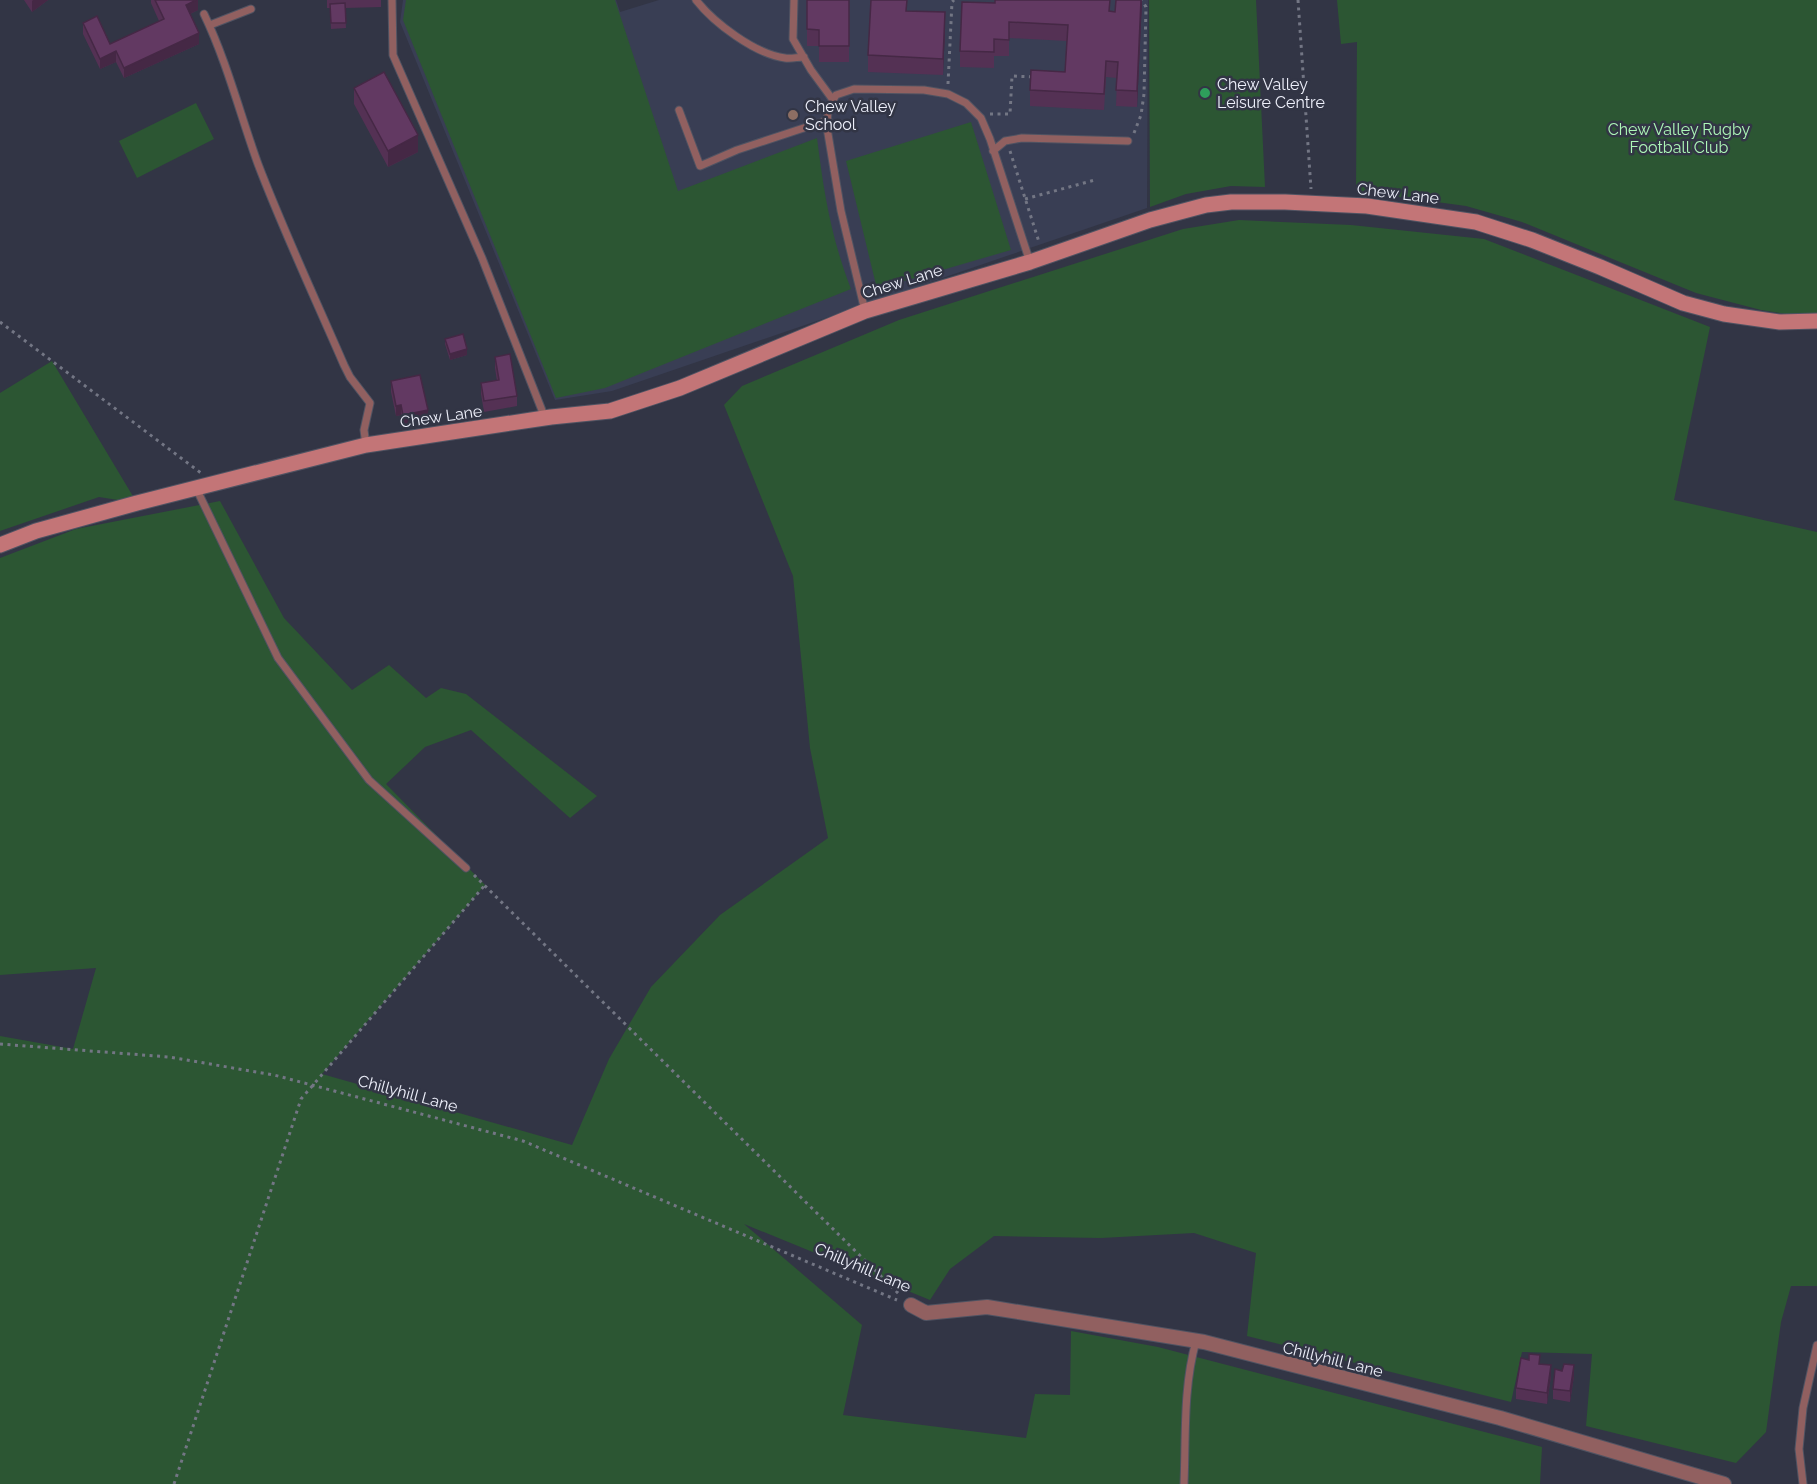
<svg xmlns="http://www.w3.org/2000/svg" width="1817" height="1484" font-family="Raleway,sans-serif">
  <style>
    .built { fill: #393e54 }
    .green { fill: #2c5633 }
    .lines { fill: none; stroke-linecap: round; stroke-linejoin: round }
    .service-casing { stroke: #505362; stroke-width: 9 }
    .minor-casing { stroke: #505362; stroke-width: 16 }
    .secondary-casing { stroke: #505362; stroke-width: 17 }
    .path { stroke: #737684; stroke-width: 3; stroke-dasharray: 3 4.5; stroke-linecap: butt }
    .service { stroke: #916060; stroke-width: 7 }
    .minor { stroke: #916060; stroke-width: 14 }
    .secondary { stroke: #c37577; stroke-width: 15 }
    .wall { fill: #543154 }
    .shaded-wall { fill: #452845 }
    .building { fill: #623962; stroke: #452845; stroke-width: 1.5 }
    .leisure-dot { fill: #2e9e5b; stroke: #323545; stroke-width: 2 }
    .education-dot { fill: #8d6e63; stroke: #323545; stroke-width: 2 }
    .labels { text-anchor: middle; stroke-width: 5; stroke-linejoin: round; paint-order: stroke }
    .poi-label { font-size: 16px; fill: #edeffa; stroke: #323545; text-anchor: start }
    .park-label { font-size: 16px; fill: #adf7b7; stroke: #323545 }
    .street-label { font-size: 16px; fill: #edeffa; stroke: #323545 }
  </style>
  <rect width="100%" height="100%" fill="#323545"/>
  <path class="built" d="M403,0H616L620,12L659,0H1148L1147,208L612,391L555,400L400,22Z"/>
  <path class="green" d="M406,0H615L678,191L817,138C824,194 831,237 851,289L605,388L556,398L403,20Z
    M1149,0H1256L1265,187L1231,186L1186,194L1150,207Z
    M1337,0H1817V319L1761,310L1696,293L1522,222L1466,206L1356,191L1357,42L1341,44Z
    M196,103L214,139L137,178L119,141Z
    M971,122L1011,250L877,289L846,161Z
    M1239,220L1351,225L1484,239L1710,327L1674,500L1817,532V1286H1791L1781,1322L1766,1432L1736,1463L1586,1426L1592,1354L1522,1352L1511,1402L1247,1336L1256,1253L1194,1233L1101,1238L994,1236L950,1269L930,1300L744,1224L862,1325L843,1415L1026,1438L1035,1394L1070,1395L1071,1331L1158,1347L1542,1447L1540,1484H0V1036L73,1049L96,968L0,975V558L76,529L220,501L284,618L352,690L389,665L426,698L441,688L466,694L597,796L570,818L471,730L425,747L386,784L485,885L322,1074L572,1145L609,1059L651,987L720,915L828,838L810,748L793,576L724,405L742,386L899,320L1183,229Z
    M52,361L137,503L99,497L0,531V393Z"/>
  <g class="lines">
    <defs>
      <path id="service" d="M392,0L393,55L482,258L545,418
        M696,0C714,23 755,54 785,58C791,59 798,57 804,57
        M794,0L793,39L811,70L833,100
        M204,14C227,62 240,114 258,164C284,232 315,298 344,365L350,377L370,403L364,430L366,445
        M210,25L251,9
        M679,110L700,166L737,150L828,120
        M993,151L1005,141L1022,138L1128,141
        M865,311L841,211L827,128L828,109L836,95L854,89L924,90L948,94L966,103L981,118L990,139L1030,262
        M196,488L278,658L369,780L466,868
        M1184,1484C1186,1436 1183,1388 1196,1341
        M1803,1484L1799,1449L1803,1408L1817,1345"/>
      <path id="minor" d="M911,1305L926,1313L987,1307L1204,1342L1500,1418L1724,1484"/>
      <path id="secondary" d="M0,545L36,531L137,503L366,445L551,417L610,411L680,388L865,311L1030,262L1150,220L1206,205L1231,202H1285L1367,206L1476,222L1532,240L1600,267L1683,303L1724,314L1780,322L1817,321"/>
    </defs>
    <use href="#service" class="service-casing"/>
    <use href="#minor" class="minor-casing"/>
    <use href="#secondary" class="secondary-casing"/>
    <path class="path" d="M1298,0L1311,189
      M948,84L952,2L954,0
      M990,114H1010L1012,76L1035,77
      M1134,133L1141,115L1144,94L1146,7L1142,0
      M1010,151L1039,242
      M1025,199L1095,180
      M0,322L201,473
      M474,875L901,1296
      M0,1044L169,1057L274,1075L523,1141L897,1300
      M174,1484L301,1099L485,885"/>
    <use href="#service" class="service"/>
    <use href="#minor" class="minor"/>
    <use href="#secondary" class="secondary"/>
  </g>
  <path class="wall" d="M24,0H48L32,12Z
    M151,0H198V10L190,14L199,44L124,78L116,62L100,69L83,34V23L110,44L159,21L151,3Z
    M327,0H381V7L345,8L346,28L331,29L330,8H327Z
    M807,0H849V62H819V46H807Z
    M1110,0V11L1115,12L1142,0L1137,107L1116,106L1117,78L1106,77L1104,110L1030,106V90L1065,72L1067,41L1009,38V56H994V68L960,67V51L995,3Z
    M907,11L945,28L943,75L868,72V55Z
    M354,88L418,152L388,167L354,104Z
    M445,339L467,355L450,360L445,344Z
    M495,357L517,396V406L484,412L481,394V383L497,381L495,368Z
    M391,381L428,420L403,425L401,415L396,416L391,392Z
    M1540,1364L1551,1376L1547,1404L1516,1399V1388Z
    M1574,1376L1570,1402L1553,1399V1389Z"/>
  <path class="shaded-wall" d="M33,0H48L32,12V1Z
    M196,0H198V10L186,16V5Z
    M1141,0L1142,3L1137,107V91Z
    M945,12V28L943,75V59Z
    M199,33V44L124,78V68Z
    M116,51V62L100,69V59Z
    M418,135V152L388,167V151Z
    M467,349V355L450,360V354Z
    M401,405V415L396,416V406Z
    M428,410V420L403,425V415Z
    M1551,1365V1376L1547,1404V1393Z
    M1574,1365V1376L1570,1402V1391Z"/>
  <path class="building" d="M155,0H196L186,5L199,33L124,68L116,51L100,59L83,23L97,16L110,44L164,19Z
    M807,0H849V46H819V30L807,29Z
    M871,0H907L906,11L945,12L943,59L868,55Z
    M995,0H1110L1109,11L1115,12L1116,0H1141L1137,91L1116,90L1118,62L1106,61L1104,94L1030,90L1031,70L1065,72L1068,25L1009,22V40L994,39V52L960,51L962,2L995,3Z
    M345,3L346,23H331L330,4Z
    M384,72L418,135L388,151L354,88Z
    M463,334L467,349L450,354L445,339Z
    M510,354L517,396L484,401L481,383L499,380L495,357Z
    M420,375L428,410L403,415L401,405L396,406L391,381Z
    M1529,1354L1540,1355L1539,1364L1551,1365L1547,1393L1516,1388L1521,1358L1529,1360Z
    M1564,1364L1574,1365L1570,1391L1553,1389L1555,1369L1562,1371Z"/>
  <circle class="leisure-dot" cx="1205" cy="93" r="6"/>
  <circle class="education-dot" cx="793" cy="115" r="6"/>
  <g class="labels">
    <g class="poi-label">
      <text x="1217" y="90">Chew Valley<tspan x="1217" dy="18">Leisure Centre</tspan></text>
      <text x="805" y="112">Chew Valley<tspan x="805" dy="18">School</tspan></text>
    </g>
    <g class="park-label">
      <text x="1679" y="135">Chew Valley Rugby<tspan x="1679" dy="18">Football Club</tspan></text>
    </g>
    <g class="street-label">
      <text transform="translate(1398 193) rotate(7)" y="6">Chew Lane</text>
      <text transform="translate(902 281) rotate(-17)" y="6">Chew Lane</text>
      <text transform="translate(441 416) rotate(-8)" y="6">Chew Lane</text>
      <text transform="translate(408 1093) rotate(15)" y="6">Chillyhill Lane</text>
      <text transform="translate(863 1267) rotate(23)" y="6">Chillyhill Lane</text>
      <text transform="translate(1333 1359) rotate(14)" y="6">Chillyhill Lane</text>
    </g>
  </g>
</svg>
